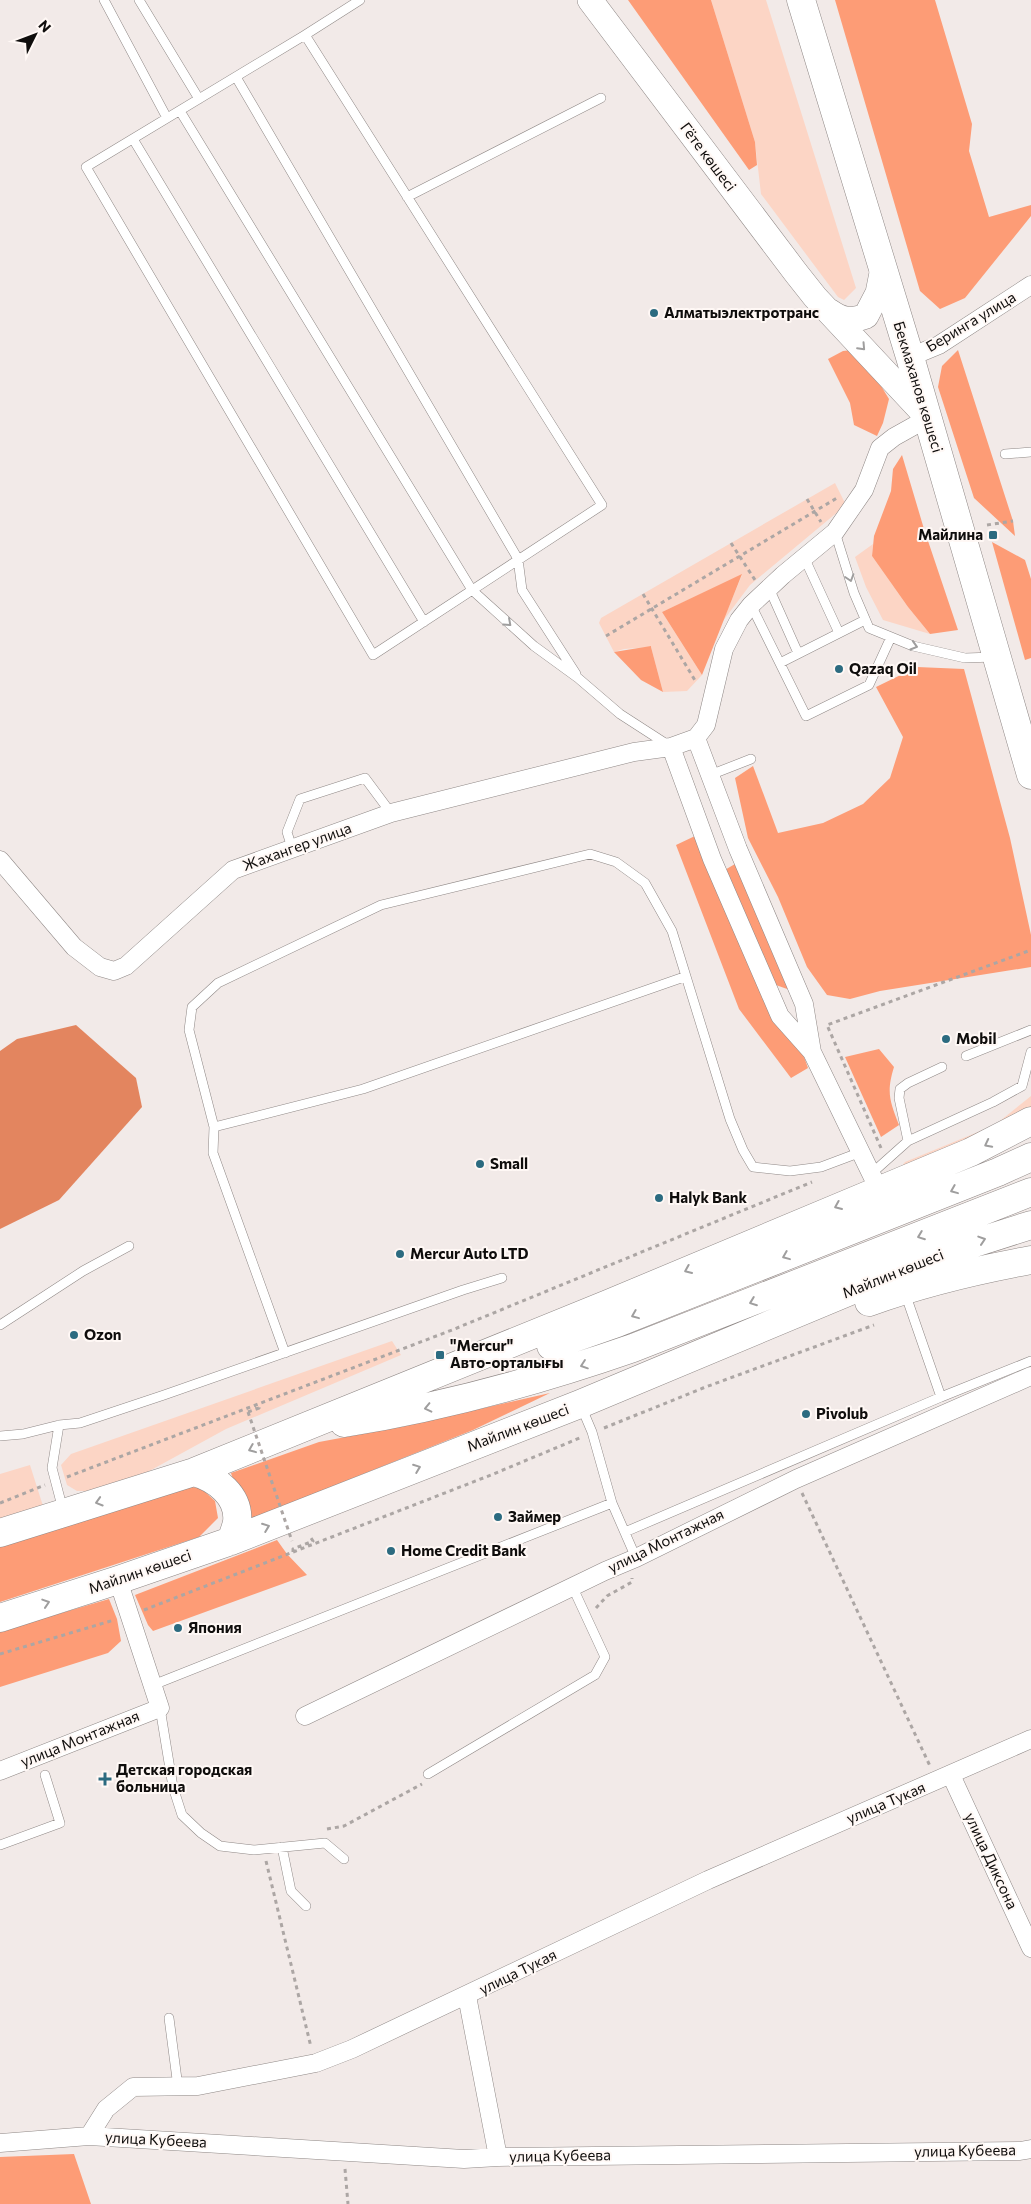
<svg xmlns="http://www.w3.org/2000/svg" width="1031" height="2204" font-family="Commissioner,sans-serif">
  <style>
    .green { fill: #fcd5c5 }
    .forest { fill: #fd9c76 }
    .water { fill: #e3855f }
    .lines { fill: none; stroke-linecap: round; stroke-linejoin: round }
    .service-casing { stroke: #8f8886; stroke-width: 10 }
    .minor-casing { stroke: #8f8886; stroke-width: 19 }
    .secondary-casing { stroke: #8f8886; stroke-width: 26 }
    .primary-casing { stroke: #8f8886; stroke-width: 29 }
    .path { stroke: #aca6a4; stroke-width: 3; stroke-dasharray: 4 4; stroke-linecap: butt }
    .service { stroke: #fff; stroke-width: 9 }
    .minor { stroke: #fff; stroke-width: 18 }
    .secondary { stroke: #fff; stroke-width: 25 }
    .primary { stroke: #fff; stroke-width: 28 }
    .path-bridge { stroke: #aca6a4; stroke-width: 3; stroke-dasharray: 4 4; stroke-linecap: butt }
    .oneway { stroke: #9f9e9e }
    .poi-dot { fill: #2c6b80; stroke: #fff8f5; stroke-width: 2 }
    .labels { text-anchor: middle; stroke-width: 4; stroke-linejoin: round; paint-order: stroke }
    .street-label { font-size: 15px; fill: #0f0d0c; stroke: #fff8f5 }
    .poi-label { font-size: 15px; font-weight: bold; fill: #0f0d0c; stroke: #fff8f5; text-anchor: start }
  </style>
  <rect width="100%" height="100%" fill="#f2eae8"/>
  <path class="green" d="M711,0H766L856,288L844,300L838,297L761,194L755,142Z
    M835,483L846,505L750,585L723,621L742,575L662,612L702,675L687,691L663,692L651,647L624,649L614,652L599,623L601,618Z
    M873,544L872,556L908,607L930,634L883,620L866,587L855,557Z
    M1031,1096V1108L1001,1132L902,1166L905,1162L995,1125Z
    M392,1341L401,1355L226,1429L142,1475L92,1491H77L67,1485L61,1465L71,1454Z
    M30,1465L43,1506L0,1519V1474Z"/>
  <path class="forest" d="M628,0H711L755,142L757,165L749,170Z
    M835,0H935L972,124L969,151L989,217L1031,205V216L965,298L940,309L920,291Z
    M852,350L872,371L889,399L883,423L877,436L854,425L850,403L828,359L843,351Z
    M958,350L1013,521L1015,536L974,498L938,387L942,366Z
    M902,455L924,529L958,630L930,634L908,607L872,556L874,536L891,491L893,469Z
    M992,542L1025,560L1031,579V658L1025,660Z
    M742,574L702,675L662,612Z
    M651,646V647L663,692L641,680L614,652Z
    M917,667L964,669L1010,838L1031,935V967L880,991L850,999L827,995L807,967L778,897L748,838L735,778L753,766L778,833L823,823L863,804L890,778L903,737L876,687Z
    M695,836L802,1051L808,1068L791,1078L739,1009L676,845Z
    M735,864L790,990L773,984L723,871Z
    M879,1049L894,1067C886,1093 890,1101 899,1125L881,1137L845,1057Z
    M550,1393L473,1430L246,1521L231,1473L319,1442L405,1426Z
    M188,1486L202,1489L215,1501L218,1518L199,1537L0,1602V1540Z
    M277,1540L287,1554L307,1575L153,1631L148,1625L135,1595Z
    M109,1599L117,1619L121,1641L108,1653L0,1687V1631Z
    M74,2154L91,2204H0V2157Z"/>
  <path class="water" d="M76,1025L136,1078L142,1107L59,1200L0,1229V1051L17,1039Z"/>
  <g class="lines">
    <defs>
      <path id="service" d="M104,0L167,118
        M139,0L199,99
        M305,35L602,505L373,655L86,167Z
        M305,35L360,0
        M236,77L518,559L522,590L576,674
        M180,111L472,590L534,646L578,678L620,714L668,745
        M133,139L424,622
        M407,197L601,98
        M1005,454L1031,452
        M835,532L854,593L869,628L913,646L965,658L994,657
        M804,557L839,633
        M769,588L798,653
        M751,605L806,716L869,685L891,637
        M780,663L865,620
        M710,775L751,759
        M292,848L287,832L300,799L365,778L391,813
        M966,1056L1031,1030
        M214,1127L189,1030L192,1007L218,983L381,905L590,854L616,862L645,883L672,931L730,1119L743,1150L753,1167L790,1171L821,1167L861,1152
        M908,1141L899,1098L900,1089L908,1083L942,1067
        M871,1174L908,1141L993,1102L1022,1086L1031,1052
        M905,1293L941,1397
        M0,1325L83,1271L129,1246
        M285,1353L213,1153L214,1127L363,1089L684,977
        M581,1406L592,1432L612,1503L636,1558
        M0,1436L23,1434L59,1425
        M63,1510L52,1468L59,1425L80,1423L164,1395L463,1290L502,1278
        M625,1532L941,1397L1031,1361
        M153,1685L612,1503
        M160,1708L173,1787L182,1815L201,1833L220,1846L254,1850L325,1843L344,1859
        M428,1774L595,1675L605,1657L573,1588
        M0,1845L60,1823L45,1775
        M282,1847L291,1891L306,1906
        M169,2018L178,2087"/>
      <path id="minor" d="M910,357L939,345L1031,285
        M696,738L738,849L804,1004L812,1052
        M671,747L712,859L780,1016L812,1052L879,1190
        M0,860L74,947L100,967L114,971L126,966L233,870L391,813L634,752L671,747L696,738L706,725L724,649L739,620L751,605L783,575L835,532L864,490L880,448L894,437L928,418
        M305,1716L605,1571L636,1558L796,1479L1031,1376
        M0,1771L160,1708L118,1580
        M951,1775L1031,1948
        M467,1996L498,2157
        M89,2136L464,2159L498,2157L1020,2151L1031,2149
        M0,2143L89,2136L106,2109L133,2087L198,2086L316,2063L352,2049L708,1880L1031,1739"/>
      <path id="secondary" d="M590,0L796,273L815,297L928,418
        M829,311C842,320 850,322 866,316L878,293L883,268"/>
      <path id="primary" d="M801,0L910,357L1031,775
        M869,1302C922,1283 976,1270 1031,1260
        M551,1346L617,1323L998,1172L1031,1157
        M344,1423C443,1407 538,1381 633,1348L1031,1192
        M194,1472C216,1478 240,1496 237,1522C236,1528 233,1535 231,1541
        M0,1533L194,1472L608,1304L971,1152L1031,1121
        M0,1618L118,1580L231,1541L580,1404L934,1256L1031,1225"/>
    </defs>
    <use href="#service" class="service-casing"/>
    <use href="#minor" class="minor-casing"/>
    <use href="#secondary" class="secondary-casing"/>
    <use href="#primary" class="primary-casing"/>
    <path class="path" d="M807,499L821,522
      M987,525L1013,521
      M731,543L755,580
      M643,594L696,682
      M606,636L837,498
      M881,1148L827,1025L1031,950
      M248,1412L259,1408L258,1406L255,1407
      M604,1428L703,1388L874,1325
      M67,1477L452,1330L812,1182
      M802,1493L930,1766
      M0,1503L45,1485
      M293,1552V1549L313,1541L309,1535
      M596,1608L607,1596L632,1582V1578
      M144,1610L491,1475L582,1437
      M0,1654L114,1620
      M327,1829L344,1826L422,1784
      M266,1861L311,2047
      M345,2169L348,2204"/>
    <use href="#service" class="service"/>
    <use href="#minor" class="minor"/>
    <use href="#secondary" class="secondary"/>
    <use href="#primary" class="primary"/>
    <path class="path-bridge" d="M248,1412L292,1541"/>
  </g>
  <defs><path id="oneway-chevron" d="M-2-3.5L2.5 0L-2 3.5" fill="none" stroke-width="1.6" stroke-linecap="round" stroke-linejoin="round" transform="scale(1.25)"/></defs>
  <g class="oneway">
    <use href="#oneway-chevron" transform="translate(862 347) rotate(47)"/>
    <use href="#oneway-chevron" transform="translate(850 578) rotate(72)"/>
    <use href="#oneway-chevron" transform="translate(508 623) rotate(42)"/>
    <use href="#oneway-chevron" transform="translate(914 646) rotate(17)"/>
    <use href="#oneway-chevron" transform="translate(988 1144) rotate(153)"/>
    <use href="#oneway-chevron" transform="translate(954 1190) rotate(158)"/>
    <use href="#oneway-chevron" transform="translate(838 1206) rotate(157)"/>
    <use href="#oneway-chevron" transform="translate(921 1236) rotate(159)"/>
    <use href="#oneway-chevron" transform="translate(982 1240) rotate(-18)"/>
    <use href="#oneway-chevron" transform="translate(786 1256) rotate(158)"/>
    <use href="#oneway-chevron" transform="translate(688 1270) rotate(157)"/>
    <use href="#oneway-chevron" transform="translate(753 1302) rotate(159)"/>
    <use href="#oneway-chevron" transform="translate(635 1315) rotate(158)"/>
    <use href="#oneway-chevron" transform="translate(584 1365) rotate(161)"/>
    <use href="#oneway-chevron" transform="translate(428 1408) rotate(167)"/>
    <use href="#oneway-chevron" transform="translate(252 1449) rotate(158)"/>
    <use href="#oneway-chevron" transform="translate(417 1468) rotate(-21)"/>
    <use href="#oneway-chevron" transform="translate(99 1502) rotate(163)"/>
    <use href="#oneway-chevron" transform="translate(266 1527) rotate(-21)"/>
    <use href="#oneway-chevron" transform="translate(46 1603) rotate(-18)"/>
  </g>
  <g class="poi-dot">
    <circle cx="654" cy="313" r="5"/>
    <rect x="988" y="530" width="10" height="10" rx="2.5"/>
    <circle cx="839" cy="669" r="5"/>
    <circle cx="946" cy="1039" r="5"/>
    <circle cx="480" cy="1164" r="5"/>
    <circle cx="659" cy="1198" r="5"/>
    <circle cx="400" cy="1254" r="5"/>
    <circle cx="74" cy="1335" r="5"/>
    <rect x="435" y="1350" width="10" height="10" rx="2.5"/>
    <circle cx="806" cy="1414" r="5"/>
    <circle cx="498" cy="1517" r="5"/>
    <circle cx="391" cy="1551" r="5"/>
    <circle cx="178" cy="1628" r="5"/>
    <path d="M102.5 1771.5h5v5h5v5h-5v5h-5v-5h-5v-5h5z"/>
  </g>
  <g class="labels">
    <g class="street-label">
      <text transform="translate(708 157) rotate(53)" y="5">Гёте көшесі</text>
      <text transform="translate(971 322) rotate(-31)" y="5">Беринга улица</text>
      <text transform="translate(918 387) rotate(73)" y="5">Бекмаханов көшесі</text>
      <text transform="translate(297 847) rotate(-20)" y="5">Жахангер улица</text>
      <text transform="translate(893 1274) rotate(-22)" y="5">Майлин көшесі</text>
      <text transform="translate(518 1428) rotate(-21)" y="5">Майлин көшесі</text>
      <text transform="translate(666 1541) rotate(-26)" y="5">улица Монтажная</text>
      <text transform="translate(140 1572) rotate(-19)" y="5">Майлин көшесі</text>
      <text transform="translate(80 1739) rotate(-22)" y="5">улица Монтажная</text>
      <text transform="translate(886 1803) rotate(-23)" y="5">улица Тукая</text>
      <text transform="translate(991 1861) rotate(65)" y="5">улица Диксона</text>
      <text transform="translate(518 1972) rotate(-26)" y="5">улица Тукая</text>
      <text transform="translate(156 2140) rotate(3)" y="5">улица Кубеева</text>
      <text transform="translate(965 2151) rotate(-1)" y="5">улица Кубеева</text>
      <text transform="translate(560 2156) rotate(-1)" y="5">улица Кубеева</text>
    </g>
    <g class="poi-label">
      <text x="664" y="318">Алматыэлектротранс</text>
      <text x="983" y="540" text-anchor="end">Майлина</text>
      <text x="849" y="674">Qazaq Oil</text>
      <text x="956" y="1044">Mobil</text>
      <text x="490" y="1169">Small</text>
      <text x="669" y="1203">Halyk Bank</text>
      <text x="410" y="1259">Mercur Auto LTD</text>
      <text x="84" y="1340">Ozon</text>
      <text x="450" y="1351">"Mercur"<tspan x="450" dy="17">Авто-орталығы</tspan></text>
      <text x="816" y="1419">Pivolub</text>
      <text x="508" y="1522">Займер</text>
      <text x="401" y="1556">Home Credit Bank</text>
      <text x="188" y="1633">Япония</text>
      <text x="116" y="1775">Детская городская<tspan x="116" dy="17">больница</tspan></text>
    </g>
  </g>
  <g transform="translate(35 35) rotate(48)" stroke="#fff8f5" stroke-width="4" paint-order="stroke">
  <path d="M0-4L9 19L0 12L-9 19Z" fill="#0f0d0c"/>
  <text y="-8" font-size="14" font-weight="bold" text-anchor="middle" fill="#0f0d0c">N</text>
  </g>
</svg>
